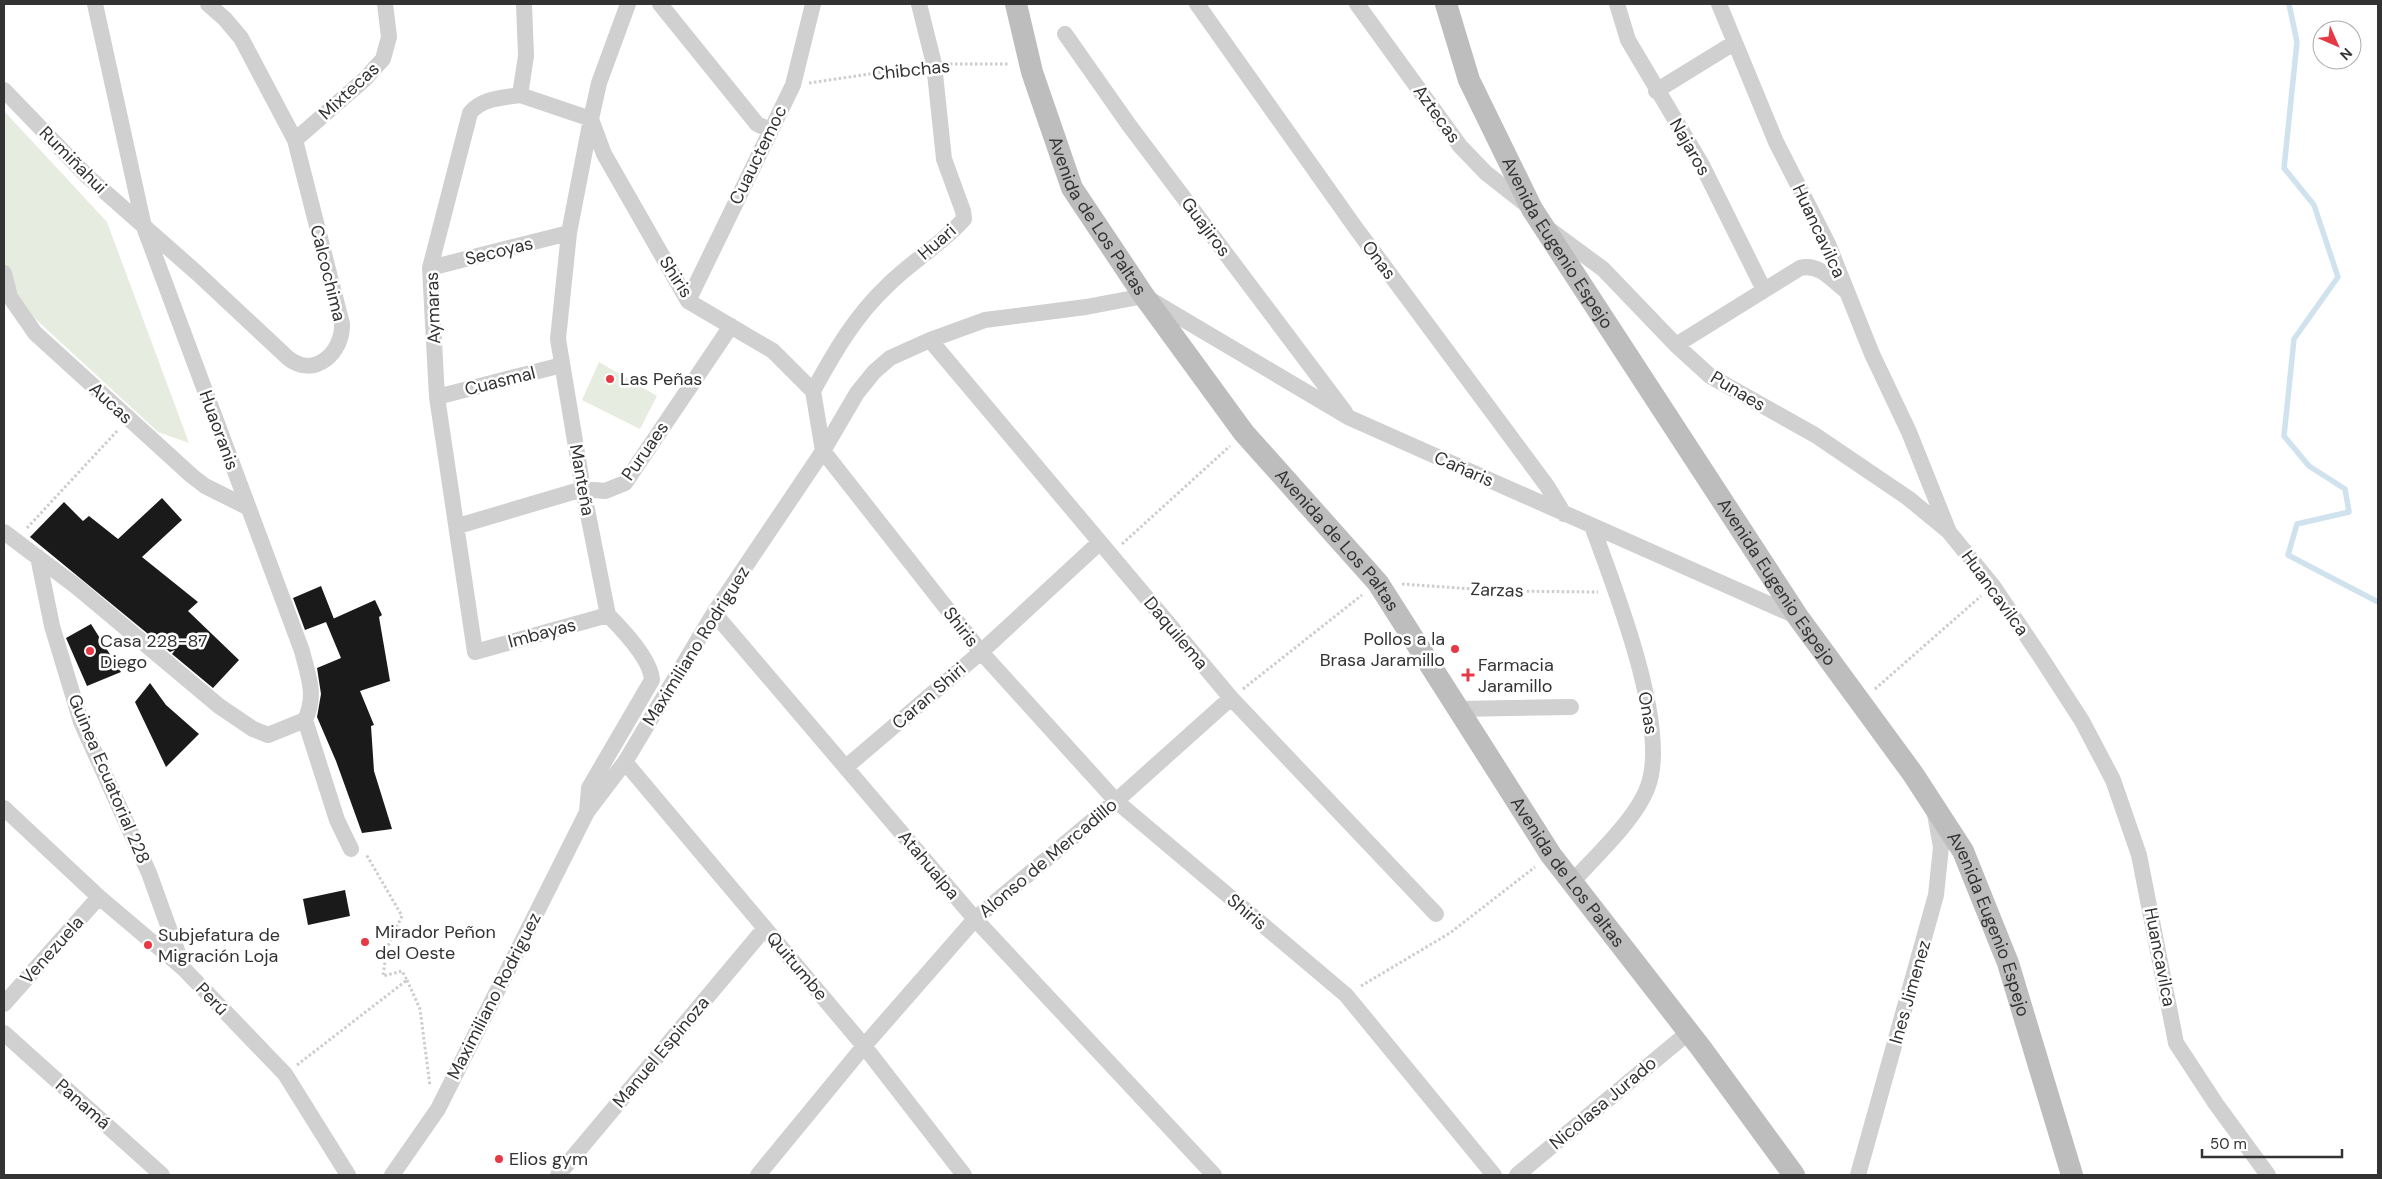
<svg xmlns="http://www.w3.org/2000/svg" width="2382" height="1179" font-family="'DM Sans',sans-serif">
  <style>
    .green { fill: #e6ecdf }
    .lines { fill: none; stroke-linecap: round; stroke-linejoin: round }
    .stream { stroke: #cfe2ee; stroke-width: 5.5 }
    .building { fill: #1a1a1a }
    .path { stroke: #cdcdcd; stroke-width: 3; stroke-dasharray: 2.5 2.5; stroke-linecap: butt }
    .street { stroke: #d0d0d0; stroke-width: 16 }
    .secondary { stroke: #bdbdbd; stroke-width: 22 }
    .poi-dot { fill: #e63946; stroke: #fff; stroke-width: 2 }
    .labels { text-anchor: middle; stroke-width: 5; stroke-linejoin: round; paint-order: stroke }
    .street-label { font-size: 18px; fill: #333; stroke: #fff }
    .poi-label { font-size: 18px; fill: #333; stroke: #fff; text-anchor: start }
  </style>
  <rect width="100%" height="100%" fill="#fff"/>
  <path class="green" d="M4,111L107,222L189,443L158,432L15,300L4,263Z
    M599,362L657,396L640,429L582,400Z"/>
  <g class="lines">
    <path class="stream" d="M2289,4L2297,42L2284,168L2314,205L2338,277L2294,339L2284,436L2309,466L2345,489L2349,512L2297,524L2288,555L2378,602"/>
  </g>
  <path class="building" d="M162,498L182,520L142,557L198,602L188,611L239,660L213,688L172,654L175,650L170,652L30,537L64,502L83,521L89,516L118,539Z
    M321,586L334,619L305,630L293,598Z
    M375,600L382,615L379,617L390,681L360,691L374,725L371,726L374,771L392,829L362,833L336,761L317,717L321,694L317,668L341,658L326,622Z
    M91,624L121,672L87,686L66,638Z
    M150,683L166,705L199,734L166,767L135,702Z
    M345,890L350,916L308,925L303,899Z"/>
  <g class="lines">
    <path class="path" d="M950,64H1009
      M809,83L917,67
      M27,528L118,430
      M1122,544L1230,446
      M1402,584L1501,591L1598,592
      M1243,689L1362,595
      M1875,689L1981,596
      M407,980L420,1009L430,1086
      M1361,986L1450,933L1535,867
      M297,1065L407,980L402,971L383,976L387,948L402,916L366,854"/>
    <path class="street" d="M95,4L144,227L302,651C308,676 317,695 305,720L337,820L351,849
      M524,4L526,56L520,95C502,98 482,98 470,113L430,268L437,397L475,652L608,615
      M660,4L757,124L770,130
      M1197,4L1355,227L1547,486L1564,514
      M1357,4L1460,146L1486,173L1528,206
      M1617,4L1628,40L1702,165L1764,290
      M1719,4L1776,142L1828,244L1872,354L1909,432L1949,532L1993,586L2040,656L2082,721L2113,780L2139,855L2176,1043L2216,1104L2268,1175
      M1065,34L1129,125L1345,412
      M4,90L87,176L197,273L288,358C314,379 343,353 342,324L295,140L241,38L225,19L208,4
      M1656,91L1734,43
      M520,95L591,119
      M591,119L604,154L688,301L773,351L813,391L823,451L981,652L1116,801L1346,995L1494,1175
      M295,140L365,79L383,59L389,37L385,4
      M1550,230L1603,269L1676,345L1710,376L1815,435L1908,498L1947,530
      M430,268L569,233
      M4,273L10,297L35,333L192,476L205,486L247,507
      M688,301L793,85L813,4
      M930,340L1231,698L1436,914
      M1676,345L1800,268C1819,263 1832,280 1846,291
      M813,391C835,351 855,316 888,285C912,261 942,244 964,219L963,211L944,159L934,64L919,4
      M437,397L562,365
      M458,526L583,489L605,491L625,483L731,326
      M4,532L77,587L219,706L253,729L268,735L305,720
      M38,557L52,626L81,722L149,873L183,967
      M714,613L975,919L1214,1175
      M1457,709L1571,707
      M625,762L864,1046L964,1175
      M846,767L981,652L1099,543
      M4,808L99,897L184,969L285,1074L348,1175
      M587,812L589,788L652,680C651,660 623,630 608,615L583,489L558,339L569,233L591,119L599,83L628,4
      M1573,881C1596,856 1637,818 1648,786C1670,727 1614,586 1592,526
      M4,1004L99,897
      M4,1033L162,1175
      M392,1175L438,1109L587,812L625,762L714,613L823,451L857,393L874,372L890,358L930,340L985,320L1086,307L1144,296L1350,418L1798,617
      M558,1175L765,928
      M758,1175L864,1046L975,919L1116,801L1231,698
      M1517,1175L1689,1032
      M1858,1175L1936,895L1941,847L1935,814"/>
    <g class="secondary">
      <path id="s1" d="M1016,4L1032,72L1072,188L1144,296L1244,433L1378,583L1551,855L1701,1048L1794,1175"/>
      <path id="s2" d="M1446,4L1469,80L1532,209L1798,617L1913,774L1963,851L2008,963L2072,1175"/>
    </g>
  </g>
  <g class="poi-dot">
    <circle cx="610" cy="379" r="5"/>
    <circle cx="1455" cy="649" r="5"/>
    <circle cx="90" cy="651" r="5"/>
    <path d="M1465.5 667.5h5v5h5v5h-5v5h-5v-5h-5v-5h5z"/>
    <circle cx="365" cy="942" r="5"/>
    <circle cx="148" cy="945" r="5"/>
    <circle cx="499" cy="1159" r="5"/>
  </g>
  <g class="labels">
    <g class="street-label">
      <text transform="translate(911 70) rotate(-6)" y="6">Chibchas</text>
      <text transform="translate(349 91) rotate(-43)" y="6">Mixtecas</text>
      <text transform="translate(1437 114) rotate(54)" y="6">Aztecas</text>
      <text transform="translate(1690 147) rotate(60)" y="6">Najaros</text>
      <text transform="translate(758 155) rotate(-64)" y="6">Cuauctemoc</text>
      <text transform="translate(73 160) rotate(45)" y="6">Rumiñahui</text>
      <text dy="6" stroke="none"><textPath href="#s1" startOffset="229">Avenida de Los Paltas</textPath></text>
      <text transform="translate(1206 227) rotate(53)" y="6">Guajiros</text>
      <text transform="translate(1819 231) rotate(65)" y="6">Huancavilca</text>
      <text transform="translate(937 242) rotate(-41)" y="6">Huari</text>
      <text dy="6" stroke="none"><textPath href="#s2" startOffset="265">Avenida Eugenio Espejo</textPath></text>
      <text transform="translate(499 251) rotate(-14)" y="6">Secoyas</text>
      <text transform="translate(1379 260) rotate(53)" y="6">Onas</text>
      <text transform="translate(328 273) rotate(76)" y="6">Calcochima</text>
      <text transform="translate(676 277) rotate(57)" y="6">Shiris</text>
      <text transform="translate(433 308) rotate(-92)" y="6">Aymaras</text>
      <text transform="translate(500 381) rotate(-14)" y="6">Cuasmal</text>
      <text transform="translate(1738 391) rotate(31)" y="6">Punaes</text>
      <text transform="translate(111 403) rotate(43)" y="6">Aucas</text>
      <text transform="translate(219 430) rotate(70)" y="6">Huaoranis</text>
      <text transform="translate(645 451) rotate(-55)" y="6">Puruaes</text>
      <text transform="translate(1464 469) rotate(24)" y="6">Cañaris</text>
      <text transform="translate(582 480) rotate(80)" y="6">Manteña</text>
      <text dy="6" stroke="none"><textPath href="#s1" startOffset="634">Avenida de Los Paltas</textPath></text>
      <text dy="6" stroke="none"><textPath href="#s2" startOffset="669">Avenida Eugenio Espejo</textPath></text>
      <text transform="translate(1497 590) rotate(2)" y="6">Zarzas</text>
      <text transform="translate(1995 593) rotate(54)" y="6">Huancavilca</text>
      <text transform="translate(961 627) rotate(52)" y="6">Shiris</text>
      <text transform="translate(542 633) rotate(-15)" y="6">Imbayas</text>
      <text transform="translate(1176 633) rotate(50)" y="6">Daquilema</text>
      <text transform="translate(696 646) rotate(-58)" y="6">Maximiliano Rodriguez</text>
      <text transform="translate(929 696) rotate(-41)" y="6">Caran Shiri</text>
      <text transform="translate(1648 713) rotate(80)" y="6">Onas</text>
      <text transform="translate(109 779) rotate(67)" y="6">Guinea Ecuatorial 228</text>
      <text transform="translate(1048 858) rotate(-40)" y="6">Alonso de Mercadillo</text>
      <text transform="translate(929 865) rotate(50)" y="6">Atahualpa</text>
      <text dy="6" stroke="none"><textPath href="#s1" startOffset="1039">Avenida de Los Paltas</textPath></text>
      <text transform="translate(1247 912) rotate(40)" y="6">Shiris</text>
      <text dy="6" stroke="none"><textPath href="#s2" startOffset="1074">Avenida Eugenio Espejo</textPath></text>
      <text transform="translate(52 950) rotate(-48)" y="6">Venezuela</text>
      <text transform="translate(2160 957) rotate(79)" y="6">Huancavilca</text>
      <text transform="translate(797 966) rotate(50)" y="6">Quitumbe</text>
      <text transform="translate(1910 992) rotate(-74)" y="6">Ines Jimenez</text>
      <text transform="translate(494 996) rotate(-63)" y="6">Maximiliano Rodriguez</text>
      <text transform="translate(212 999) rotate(46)" y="6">Perú</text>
      <text transform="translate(661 1052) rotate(-50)" y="6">Manuel Espinoza</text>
      <text transform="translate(1603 1103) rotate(-40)" y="6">Nicolasa Jurado</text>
      <text transform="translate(83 1104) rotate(41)" y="6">Panamá</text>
    </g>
    <g class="poi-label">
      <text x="620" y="385">Las Peñas</text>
      <text x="1445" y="645" text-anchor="end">Pollos a la<tspan x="1445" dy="21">Brasa Jaramillo</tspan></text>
      <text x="100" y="647">Casa 228-87<tspan x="100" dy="21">Diego</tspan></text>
      <text x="1478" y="671">Farmacia<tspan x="1478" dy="21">Jaramillo</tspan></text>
      <text x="375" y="938">Mirador Peñon<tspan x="375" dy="21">del Oeste</tspan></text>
      <text x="158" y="941">Subjefatura de<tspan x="158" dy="21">Migración Loja</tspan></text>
      <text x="509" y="1165">Elios gym</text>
    </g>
  </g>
  <rect width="2382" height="1179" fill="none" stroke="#333333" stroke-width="10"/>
  <g transform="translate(2337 45) rotate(135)"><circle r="24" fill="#ffffff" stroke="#adadad"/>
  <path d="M0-4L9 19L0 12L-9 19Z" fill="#e63946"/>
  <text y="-8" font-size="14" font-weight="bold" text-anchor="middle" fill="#333333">N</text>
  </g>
  <path d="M2202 1149v8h140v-8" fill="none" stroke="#333333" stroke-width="2.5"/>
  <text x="2210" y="1149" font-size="15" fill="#333333" stroke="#ffffff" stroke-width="4" paint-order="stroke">50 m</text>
</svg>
